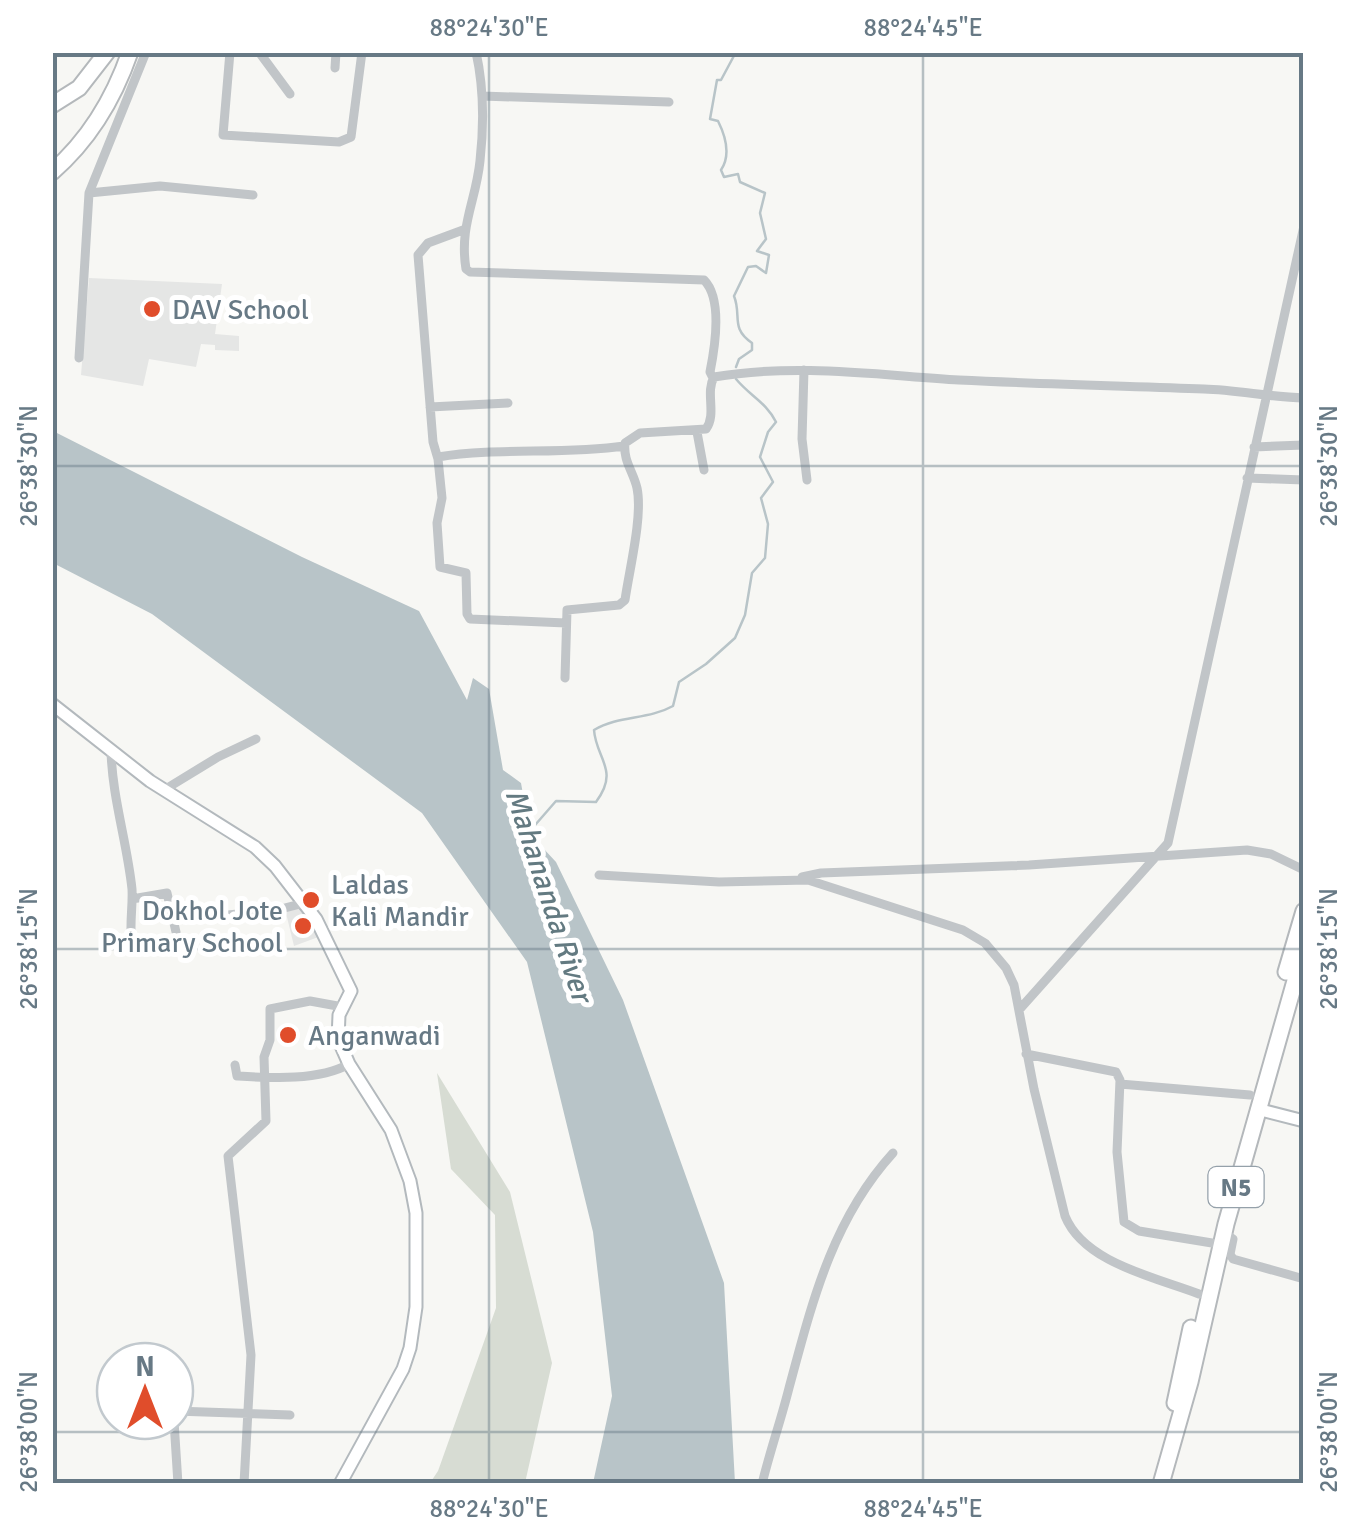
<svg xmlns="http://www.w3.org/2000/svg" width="1356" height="1536" font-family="Signika,sans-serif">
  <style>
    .built { fill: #e5e6e5 }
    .green { fill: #d7dcd3 }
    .water { fill: #b8c4c8 }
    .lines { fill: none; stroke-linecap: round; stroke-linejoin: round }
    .stream { stroke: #b8c4c8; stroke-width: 2.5 }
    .secondary-casing { stroke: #b3b9bd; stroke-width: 15 }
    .highway-casing { stroke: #b4b8bb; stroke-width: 19 }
    .street { stroke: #c1c5c8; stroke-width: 9 }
    .secondary { stroke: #fff; stroke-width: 11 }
    .highway { stroke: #fff; stroke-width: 15 }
    .ticks { fill: none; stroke: #677985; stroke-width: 2.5; stroke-opacity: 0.45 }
    .poi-dot { fill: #e04d2b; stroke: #fff; stroke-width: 4 }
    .labels { text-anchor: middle; stroke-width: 10; stroke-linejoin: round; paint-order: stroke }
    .shield { fill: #fff; stroke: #95a1aa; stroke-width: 2.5 }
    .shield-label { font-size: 25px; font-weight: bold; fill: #677985 }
    .poi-label { font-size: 28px; fill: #677985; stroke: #fff; text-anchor: start }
    .water-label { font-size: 30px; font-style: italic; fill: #637a81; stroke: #fff }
    .neatline { fill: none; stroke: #677985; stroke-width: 4 }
    .ticks-label { font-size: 25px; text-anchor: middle; fill: #677985 }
  </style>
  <rect width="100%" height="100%" fill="#f7f7f4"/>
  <path class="built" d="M89,278L222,284L215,334L239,336V351L215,350V345L201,344L196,367L149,359L143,386L81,375Z
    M305,905L321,936L294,946L285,909Z"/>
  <path class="green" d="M437,1073L510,1192L552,1363L525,1483H430L438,1471L496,1308L495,1215L451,1169Z"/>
  <path class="water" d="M53,431L302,557L419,611L467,700L473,678L489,689L503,770L521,783L530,834L556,862L623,1000L724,1283L735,1483H593L612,1396L593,1232L527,962L422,813L152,614L53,563Z"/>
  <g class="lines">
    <path class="stream" d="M736,367L739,359L752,350V343C730,328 742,316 734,296L748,267L756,266L766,273L769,255L757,251L766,239L760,213L765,193L740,182L738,174L724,177L721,170C731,155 726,137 718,121L710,119L717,80H721L736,52
      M529,832L556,801L596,802C620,770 596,759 594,730C619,715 648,720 673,706L679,682L706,664L735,638L745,615L752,573L765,558L768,524L761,498L773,482L760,457L768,432L776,422C766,402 750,396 736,379"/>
    <defs>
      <path id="secondary" d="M52,704L150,781L255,847L275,866L316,919L351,991L339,1015L338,1039L349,1064L391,1130L410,1181L416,1213V1307L410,1348L403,1369L340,1484
        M1257,1109L1304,1121"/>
      <path id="highway" d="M52,105L79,88L107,52
        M52,172C89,140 114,98 130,52
        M1286,972L1304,911
        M1175,1403L1191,1328
        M1161,1484L1190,1382L1226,1224L1304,949"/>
    </defs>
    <use href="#secondary" class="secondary-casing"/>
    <use href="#highway" class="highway-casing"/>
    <path class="street" d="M230,52L223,135L339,142L351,137L362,52
      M259,52L290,94
      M476,52C484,88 484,125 480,161C476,201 459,226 466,269L470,272L704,280C723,299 715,347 710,372L713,378
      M335,68L336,52
      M482,96L669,102
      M89,193L160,186L253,195
      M463,230L428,243L418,255L433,442L438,459L442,498L437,523L440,567L466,573L467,614L470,619L566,623
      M79,358L89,193L146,52
      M804,370L802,439L807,480
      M430,407L508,403
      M697,432L704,470
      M1254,447L1304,445
      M438,457C499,447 562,455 624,446
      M1247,478L1304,480
      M565,678L567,610L619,605L625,600C629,571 643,516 637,488C633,471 623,461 625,443L640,433L706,429C717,414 705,393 714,377C796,363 877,375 959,380C1041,384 1122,386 1204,389C1237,390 1270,397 1304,398
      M111,750C112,797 127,842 132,889C133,908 129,925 132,944
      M164,790L218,757L256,739
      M599,875L719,882L808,880L963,930L985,943L1006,968L1014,985L1034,1089L1065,1216C1084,1263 1155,1277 1199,1294
      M802,877L821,873L1029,865L1247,850L1271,854L1304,870
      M132,899L167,893L176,932
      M228,915L277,910L304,903
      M1019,1010L1168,843L1304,226
      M1026,1054L1116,1072L1120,1080L1117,1152L1124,1222L1139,1231L1212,1243
      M235,1065L237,1076C271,1078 319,1081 349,1064
      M1120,1084L1250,1095
      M1224,1233L1233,1239L1230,1254L1233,1259L1304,1279
      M175,1411L290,1415
      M174,1421L178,1484
      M244,1484L251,1355L228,1156L266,1121L264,1057L270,1040V1009L310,1001L343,1007
      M762,1484C770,1451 781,1420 789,1388C812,1303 832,1220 893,1153"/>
    <use href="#secondary" class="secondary"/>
    <use href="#highway" class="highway"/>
  </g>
  <path class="ticks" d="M54,52V1484M489,52V1484M923,52V1484M52,466H1304M52,949H1304M52,1432H1304"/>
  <g class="poi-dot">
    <circle cx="152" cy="309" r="10"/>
    <circle cx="311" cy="900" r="10"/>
    <circle cx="303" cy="926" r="10"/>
    <circle cx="288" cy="1035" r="10"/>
  </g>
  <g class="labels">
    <rect class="shield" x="1208.5" y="1167" width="55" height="40" rx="8"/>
    <g class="shield-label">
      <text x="1236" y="1196">N5</text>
    </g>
    <g class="poi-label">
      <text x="172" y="319">DAV School</text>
      <text x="331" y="894">Laldas<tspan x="331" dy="32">Kali Mandir</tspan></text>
      <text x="283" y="920" text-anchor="end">Dokhol Jote<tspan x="283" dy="32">Primary School</tspan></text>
      <text x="308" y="1045">Anganwadi</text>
    </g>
    <g class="water-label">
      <text transform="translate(549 895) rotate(72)" y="10">Mahananda River</text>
    </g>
  </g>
  <rect width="1356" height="1536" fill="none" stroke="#ffffff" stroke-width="110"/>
  <g transform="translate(145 1391)"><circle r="48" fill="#ffffff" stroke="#c2c9ce" stroke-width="2.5"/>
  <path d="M0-8L18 38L0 25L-18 38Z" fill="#e04d2b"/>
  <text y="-15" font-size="28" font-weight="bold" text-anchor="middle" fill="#677985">N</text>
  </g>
  <rect x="55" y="55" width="1246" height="1426" class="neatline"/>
  <g class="ticks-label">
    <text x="489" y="36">88°24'30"E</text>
    <text x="923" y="36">88°24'45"E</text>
    <text transform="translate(28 466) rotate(-90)" y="9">26°38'30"N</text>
    <text transform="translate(1328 466) rotate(-90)" y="9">26°38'30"N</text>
    <text transform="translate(28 949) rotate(-90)" y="9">26°38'15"N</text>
    <text transform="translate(1328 949) rotate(-90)" y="9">26°38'15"N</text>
    <text transform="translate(28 1432) rotate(-90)" y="9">26°38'00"N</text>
    <text transform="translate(1328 1432) rotate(-90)" y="9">26°38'00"N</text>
    <text x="489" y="1517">88°24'30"E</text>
    <text x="923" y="1517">88°24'45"E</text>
  </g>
</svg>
